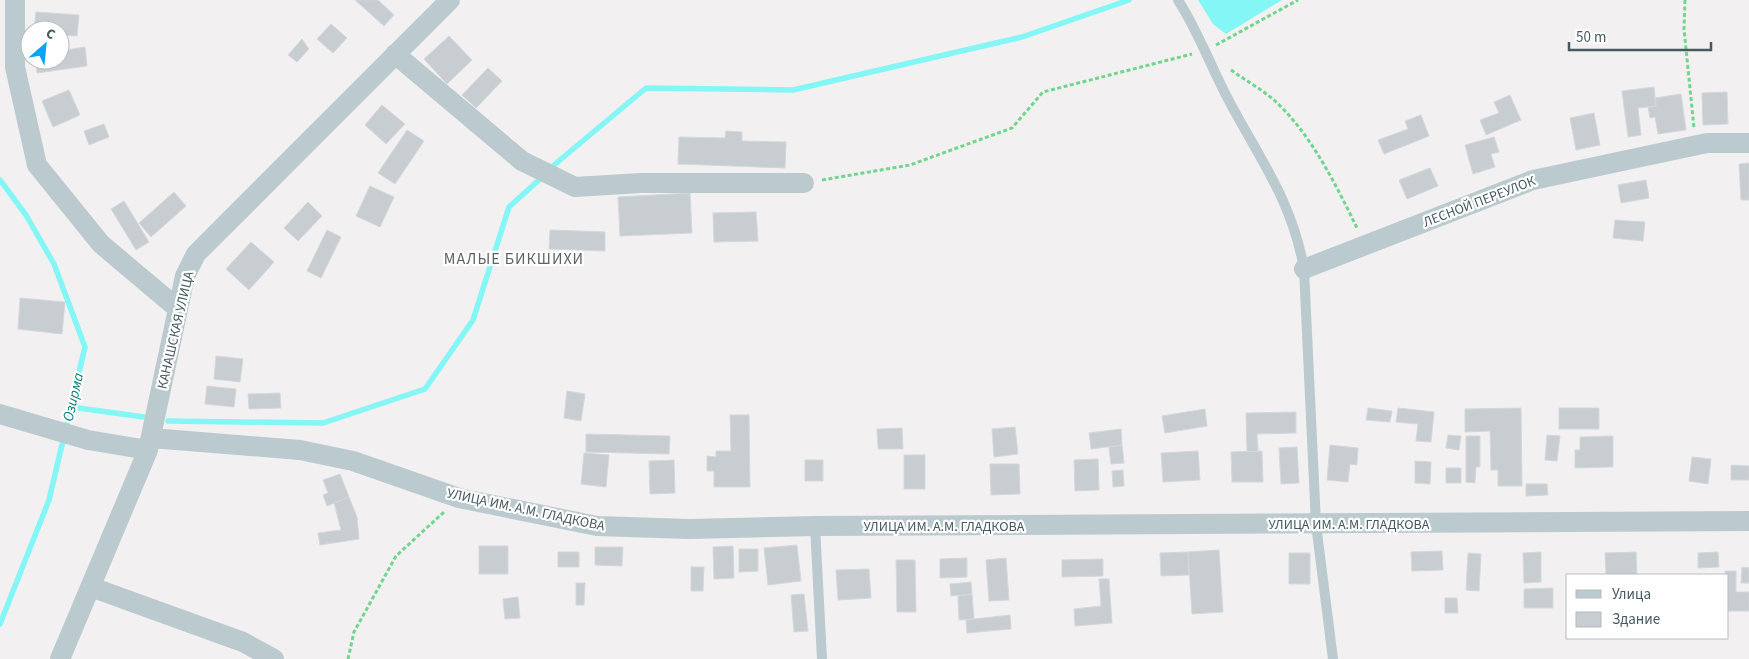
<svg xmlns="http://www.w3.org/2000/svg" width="1749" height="659" font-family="'Source Sans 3',sans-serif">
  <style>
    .water { fill: #83f6f5 }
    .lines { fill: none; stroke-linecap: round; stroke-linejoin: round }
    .stream { stroke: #83f6f5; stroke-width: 5.5 }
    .building { fill: #c7cdd0; stroke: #d4d8dd }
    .path { stroke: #6fd78d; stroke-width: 3; stroke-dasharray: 4 2.5; stroke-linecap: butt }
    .lane { stroke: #bacacf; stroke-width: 10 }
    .street { stroke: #bacacf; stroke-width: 20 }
    .labels { text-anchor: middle; stroke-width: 4.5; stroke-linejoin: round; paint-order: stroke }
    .street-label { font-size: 14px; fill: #465a60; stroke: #fff }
    .water-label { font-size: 15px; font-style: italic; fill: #067e7e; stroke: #fff }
    .quarter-label { font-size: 16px; letter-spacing: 1px; fill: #5c6366; stroke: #fff }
  </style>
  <rect width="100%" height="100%" fill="#f3f0f1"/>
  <path class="water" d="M1198,0H1282L1226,34L1213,24Z"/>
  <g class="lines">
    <path class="stream" d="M554,165L646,88L793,90L1022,37L1129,0
      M0,180L26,215L54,264L85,347L49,500L0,624
      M71,407L144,417
      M168,421L323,423L425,389L473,320L509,207L540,179"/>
  </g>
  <path class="building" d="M355,0H378L394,15L384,26Z
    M36,12L79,15L77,36L60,35V30H34Z
    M331,24L347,38L333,53L317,39Z
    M449,36L472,60L447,84L424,59Z
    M302,39L309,49L297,62L288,55Z
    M85,47L87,66L37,73L36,60H60V51Z
    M488,68L502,81L476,108L462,95Z
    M1654,87L1656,106L1638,108L1641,135L1628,137L1622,91Z
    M69,90L80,115L53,127L42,101Z
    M1727,92L1728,124L1703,125L1702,93Z
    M1681,94L1686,130L1658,134L1655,117L1650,118L1648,107L1656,106L1655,98Z
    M1510,95L1521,120L1486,135L1480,120L1499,113L1494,102Z
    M382,105L405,124L386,144L365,125Z
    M1594,113L1600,145L1576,150L1570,118Z
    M1421,115L1429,136L1384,154L1378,140L1408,129L1405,121Z
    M104,124L109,137L89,145L84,131Z
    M407,130L424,141L395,184L378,173Z
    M726,131L742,132V141L786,142L785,168L678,164L679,137L725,138Z
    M1494,137L1499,152L1491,154L1495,167L1473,174L1465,145Z
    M1749,163V200H1741L1739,164Z
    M1430,168L1438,186L1407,199L1399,180Z
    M1646,180L1649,198L1621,203L1618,185Z
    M370,186L394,197L380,227L356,216Z
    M174,192L186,206L151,237L139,223Z
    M690,193L692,233L620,236L618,197Z
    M124,201L149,242L136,250L111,209Z
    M308,202L322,216L298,241L284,228Z
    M756,212L758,241L714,242L713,213Z
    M1615,220L1645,222L1643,241L1613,238Z
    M327,230L341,237L321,278L307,271Z
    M550,230L605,232V251L549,249Z
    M251,242L274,262L249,290L226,269Z
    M20,298L65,302L62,334L18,329Z
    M216,356L243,359L240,382L214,379Z
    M207,386L236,389L234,407L205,404Z
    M567,391L585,394L581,421L564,418Z
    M280,393L281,408L249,409L248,394Z
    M1368,408L1392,411L1390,422L1366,420Z
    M1398,408L1434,412L1431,442L1416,441L1418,424L1396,422Z
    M1521,408L1522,486H1498V470H1491L1490,431L1465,432V409Z
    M1559,408H1599V429H1559Z
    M1205,409L1207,426L1165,433L1162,416Z
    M1296,412V433L1257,434L1258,451L1247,452L1246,413Z
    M730,415H749L750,487H714V471H707V456L716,457V451H731Z
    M1015,427L1018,454L994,457L992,429Z
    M902,428L903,449H878L877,429Z
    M1121,429L1122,445L1091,449L1089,433Z
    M586,434L670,436L669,454L586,452Z
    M1448,435L1461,436L1459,450L1446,448Z
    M1547,435L1560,436L1557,461L1545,460Z
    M1466,436H1480V467H1476L1475,483L1466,482Z
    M1613,436V467L1575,468V450H1580V437Z
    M1122,445L1124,463L1111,464L1109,447Z
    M1330,445L1358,448L1357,465L1350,464L1348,482L1327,480Z
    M1297,447L1299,483L1281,484L1279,448Z
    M1198,451L1200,480L1163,482L1161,453Z
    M1262,451L1263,482H1232L1231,452Z
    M584,453L609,455L606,487L581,484Z
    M904,455H925V489H904Z
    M1692,457L1711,459L1708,484L1689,481Z
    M1098,459L1099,490L1075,491L1074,460Z
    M674,460L675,493L650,494L649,461Z
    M805,460H823V481H805Z
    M1415,461L1431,462L1430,484L1415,483Z
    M990,464H1019L1020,494L991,495Z
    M1731,465L1749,466V480H1731Z
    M1446,468H1461V483H1446Z
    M1123,470L1124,486L1113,487L1112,471Z
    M340,474L349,497L327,506L323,495L328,493L323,480Z
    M1526,484H1547L1548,495L1526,496Z
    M349,497L357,517L359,539L320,545L318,533L341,530L334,503Z
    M797,545L801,581L768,585L764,548Z
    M479,546H508V574H479Z
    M733,546L734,578L714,579L713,547Z
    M595,547H623L622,566L595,565Z
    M739,549H758V571L739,572Z
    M1219,550L1223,612L1192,614L1188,552Z
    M1442,551L1443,570L1412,571L1411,552Z
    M558,552H579V567H558Z
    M1188,552L1189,575L1161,576L1160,553Z
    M1541,552V582L1524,583L1523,553Z
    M1636,552L1637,575H1606L1605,553Z
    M1718,552L1719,567L1698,568V553Z
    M1289,553H1310V584H1289Z
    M1468,553L1481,554L1479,591L1466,590Z
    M967,558V577L940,578V559Z
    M1006,558L1009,600L989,601L986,560Z
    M1103,559V576L1062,577V560Z
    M896,560H915L916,612H897Z
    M691,567H704L703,591H691Z
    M1742,567L1749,568V583H1741Z
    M869,569L871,598L838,600L836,570Z
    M1725,571H1736V592H1749V611H1728V575H1725Z
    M1099,579H1109L1112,623L1075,626L1074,609L1101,606Z
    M971,582L972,594L951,596L950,584Z
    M576,583H585L584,605H576Z
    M1553,588V608H1524V589Z
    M804,594L808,631L794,632L791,595Z
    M972,594L974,619L959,620L958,596Z
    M518,597L520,618L505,619L503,599Z
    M1445,598H1457L1458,613H1445Z
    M1010,615L1011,629L967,633L966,620Z"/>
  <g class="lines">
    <path class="path" d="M1685,0L1684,29L1694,128
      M1216,45L1298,0
      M1231,70C1245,80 1261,89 1274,100C1311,134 1335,183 1357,228
      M822,180L910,165L1012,128L1043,92L1192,54
      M348,659L354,632L396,556L444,512"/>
    <path class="lane" d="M1178,0C1198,31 1211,67 1228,99C1259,158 1292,200 1304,269L1316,524L1333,659
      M815,526L822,659"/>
    <path class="street" d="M15,0V67L37,165L101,244L177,308
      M395,54L522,161L575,187L641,183H804
      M1304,269L1533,180L1707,143H1749
      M0,414L88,440L148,450
      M151,438L300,450L353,461L459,498L597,526L689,529L815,526L1749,521
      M91,587L243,642L274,659
      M60,659L148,450L185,276L196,254L450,0"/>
  </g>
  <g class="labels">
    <g class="street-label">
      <text transform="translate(1479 201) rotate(-21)" y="5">ЛЕСНОЙ ПЕРЕУЛОК</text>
      <text transform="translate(175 330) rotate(-77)" y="5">КАНАШСКАЯ УЛИЦА</text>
      <text transform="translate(526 509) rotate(12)" y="5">УЛИЦА ИМ. А.М. ГЛАДКОВА</text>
      <text x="1349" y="529">УЛИЦА ИМ. А.М. ГЛАДКОВА</text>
      <text x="944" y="531">УЛИЦА ИМ. А.М. ГЛАДКОВА</text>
    </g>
    <g class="water-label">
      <text transform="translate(73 397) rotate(-77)" y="5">Озирма</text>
    </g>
    <g class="quarter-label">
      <text x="514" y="264">МАЛЫЕ БИКШИХИ</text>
    </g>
  </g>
  <rect x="1566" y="574" width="162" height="65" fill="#ffffff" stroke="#b5bdbf"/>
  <rect x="1576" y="590" width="25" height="8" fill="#bacacf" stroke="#b5bdbf"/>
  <text x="1612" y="599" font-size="15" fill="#465a60">Улица</text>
  <rect x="1576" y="612" width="25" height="15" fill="#c7cdd0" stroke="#b5bdbf"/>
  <text x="1612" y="624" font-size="15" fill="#465a60">Здание</text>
  <g transform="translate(45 45) rotate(27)"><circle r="24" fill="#ffffff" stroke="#b5bdbf"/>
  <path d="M0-4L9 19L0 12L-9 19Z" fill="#05a4f8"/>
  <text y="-8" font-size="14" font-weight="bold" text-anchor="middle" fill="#465a60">С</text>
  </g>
  <path d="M1569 42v8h142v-8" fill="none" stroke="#465a60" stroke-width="2.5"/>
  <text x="1576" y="42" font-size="15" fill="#465a60" stroke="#ffffff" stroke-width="4" paint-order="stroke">50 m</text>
</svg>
